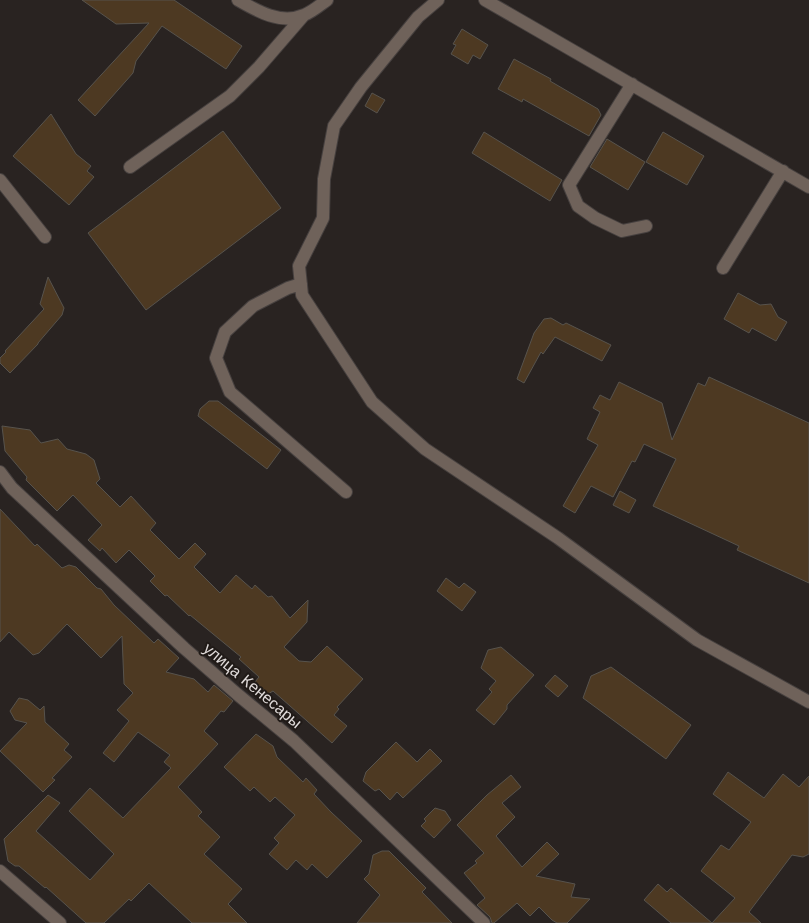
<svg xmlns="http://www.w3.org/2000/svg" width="809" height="923" font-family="'Work Sans',sans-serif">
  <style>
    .building { fill: #4d3922; stroke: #57534d }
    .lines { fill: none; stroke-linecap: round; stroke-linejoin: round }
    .street-casing { stroke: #46403f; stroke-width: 14 }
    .street { stroke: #6f625a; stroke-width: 12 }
    .labels { text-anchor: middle; stroke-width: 4; stroke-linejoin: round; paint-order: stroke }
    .street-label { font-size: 16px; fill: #e0dbda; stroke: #201a17 }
  </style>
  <rect width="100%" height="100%" fill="#292321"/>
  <path class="building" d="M82,0H174L242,46L226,69L162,26L136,61L133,73L95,116L78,100L149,23L116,24Z
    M462,29L488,45L480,59L473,55L468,64L451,54L456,45L453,44Z
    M514,59L551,79L550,81L598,109L601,115L589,136L523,99L522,102L498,89Z
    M372,93L385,100L377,113L365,106Z
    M51,114L76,154L91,166L87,171L94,177L69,205L13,156Z
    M223,131L281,208L146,310L88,233Z
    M484,132L562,180L550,201L472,153Z
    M663,132L704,156L687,185L646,162Z
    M607,139L645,162L628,190L590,167Z
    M48,277L64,308L62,315L38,343V344L10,373L0,363V358L6,352L5,351L44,309L40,304Z
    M738,293L760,305L771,304L778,317L787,322L776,341L752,328L749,333L724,319Z
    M551,318L563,325L566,323L611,345L602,361L555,337L543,354L541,352L524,383L517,379L534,333L544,319Z
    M709,377L809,423V583L737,550L739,546L653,506L676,459L644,444L635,462L632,461L613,497L591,486L575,513L563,506L598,445L587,439L600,412L593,408L600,395L610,400L619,382L662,403L672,440L698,383L705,386Z
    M209,401H218L281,450L267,469L198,416L200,409Z
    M2,426L30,430L41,443L58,439L67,449L86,454L94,460L100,479L96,483L120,507L131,496L156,523L150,530L179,559L195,543L206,554L194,567L220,593L236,575L252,589L255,585L268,597L272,596L290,618L308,600L307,622L284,647L299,661L311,662L327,646L363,679L337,707L339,709L334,715L347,726L332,743L273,691L268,694L255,682L259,677L239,659L241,657L190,615L189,616L167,595L165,596L150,581L155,576L129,550L116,563L102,548L100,551L88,540L102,525L73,495L57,511L26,480L27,477L5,451Z
    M620,491L636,500L629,513L613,505Z
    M0,509L35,546L37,544L62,568L69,565L76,567L97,588L101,589L114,605L154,643L158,639L179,658L166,672L194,679L208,692L214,685L233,701L224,712L221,711L204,731L218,744L178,787L202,812L198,816L220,837L204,854L242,889L228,904L247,923H192L149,883L131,901L129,899L104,923H86L46,887L45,888L19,866H15L8,861L4,839L48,795L60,803L36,831L90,880L114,854L69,811L90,788L123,818L171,768L164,762L170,755L138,732L114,762L103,753L129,721L117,710L133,693L124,684L122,636L101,658L67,624L39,653L33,655L9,632L0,642Z
    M446,578L459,588L464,583L476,592L462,611L437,591Z
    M501,647L534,675L507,705V709L494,725L476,710L492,692L489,689L496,681L481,668L488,650Z
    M611,667L691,725L666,759L583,698L591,676Z
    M555,675L568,686L558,697L545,686Z
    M19,698L28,700L40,710L44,706L45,722L69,744L64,750L72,757L52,778L55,780L43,792L0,751L27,723L15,720L10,711Z
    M256,734L273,746L277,757L303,782L306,778L317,790L314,794L331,812L362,841L327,878L312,864L307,870L296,860L287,870L269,854L279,843L274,838L295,815L275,797L270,802L254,787L250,791L224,767Z
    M396,742L417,762L430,749L442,761L403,798L397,792L390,800L379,789L375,791L363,781L366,772Z
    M728,772L764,798L783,774L799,787L809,776V854L803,857L792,855L749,912L761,923H712L735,898L701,871L721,845L729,850L751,822L713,794Z
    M511,775L521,787L502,803L515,817L496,836L522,867L547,842L559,854L536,876L575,884L571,897L590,899L567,923H557L552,920L539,907L530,916L517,903L494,923H492L490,917L477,905L485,898L464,873L477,863L475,861L484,853L457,825L487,795Z
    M435,808L445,811L451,820L434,838L421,826L426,821L424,819Z
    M382,851H389L426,888L422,892L452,923H357L380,895L364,879L369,874L373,855Z
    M658,884L667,892L671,888L712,923H671L644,900Z"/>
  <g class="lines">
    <defs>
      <path id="street" d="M238,0C257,11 281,25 304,15C312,12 320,5 327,0
        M438,0L418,17L361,87L334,126L324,179L323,218L299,266L302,295L372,402L425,449L558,538L697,640L809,702
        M485,0L809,187
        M632,84L569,185L578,206L595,218L622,231L646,226
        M130,167L230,96L259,67L304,15
        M0,180L45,237
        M723,268L783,171
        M301,284L288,288L253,306L225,332L216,358L230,392L346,492
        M0,472L12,488L184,648L237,694L294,741L484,923
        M0,871L60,923"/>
    </defs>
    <use href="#street" class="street-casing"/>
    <use href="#street" class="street"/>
  </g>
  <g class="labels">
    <g class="street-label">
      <text transform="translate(253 685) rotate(40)" y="6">улица Кенесары</text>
    </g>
  </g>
</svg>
